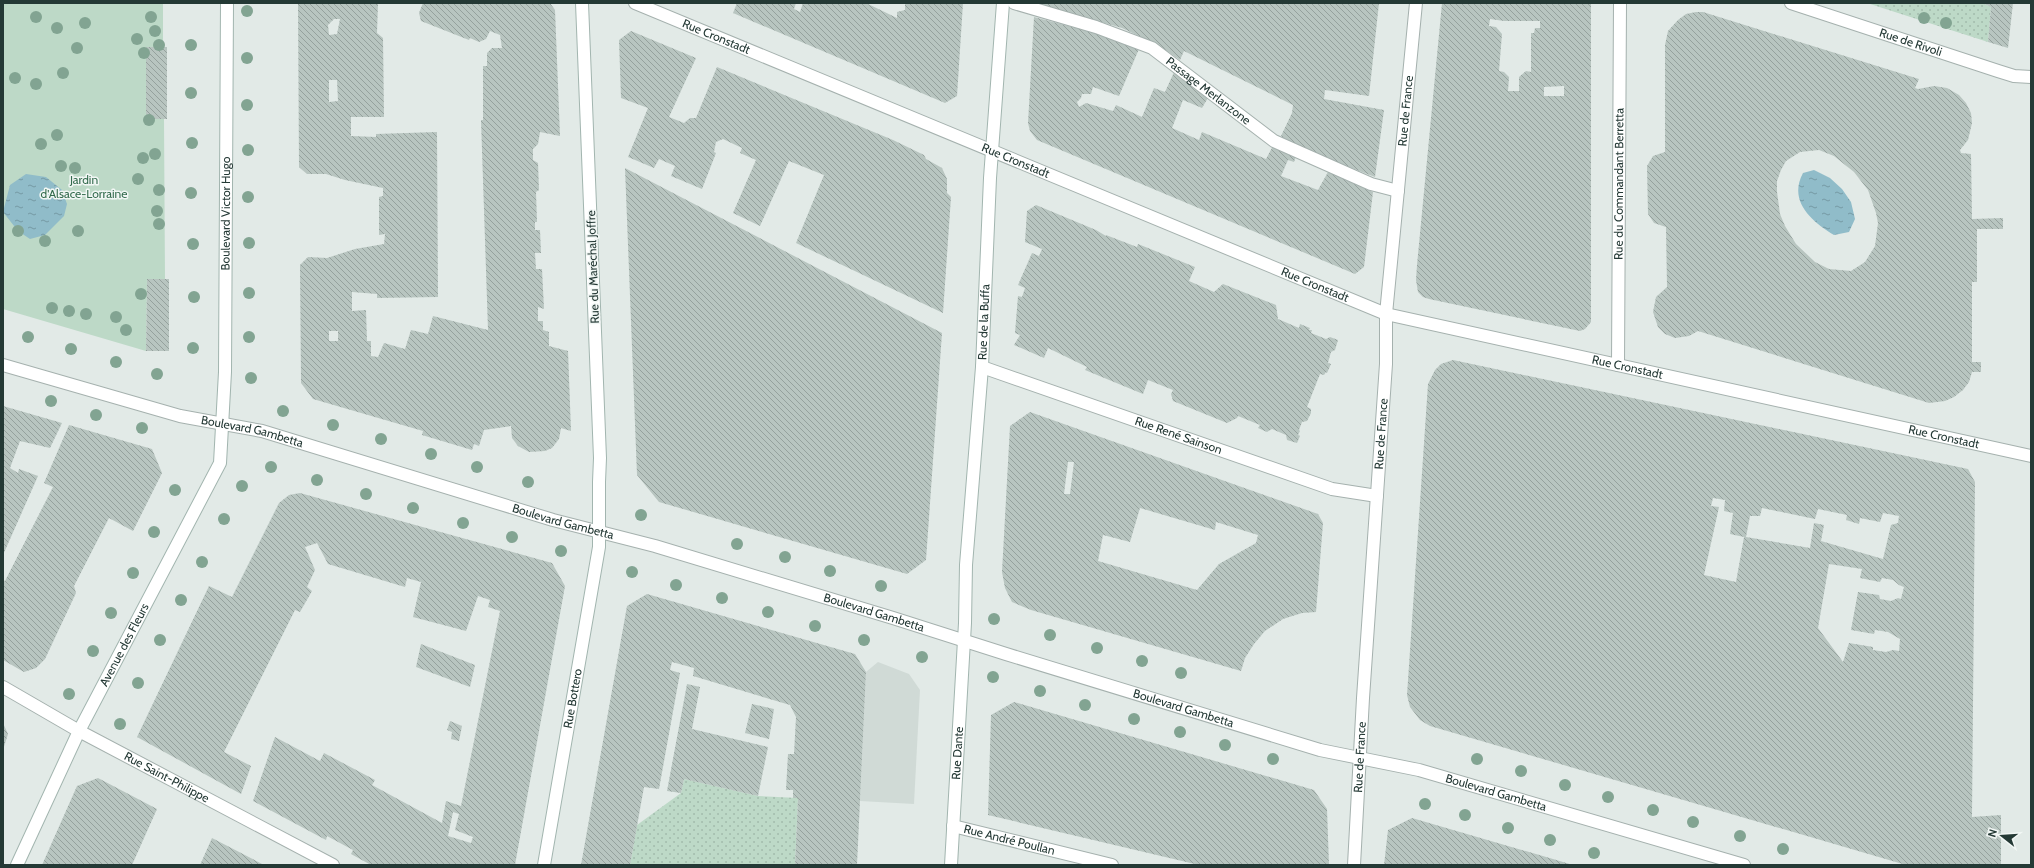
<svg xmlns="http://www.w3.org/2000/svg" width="2034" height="868" font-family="Cabin,sans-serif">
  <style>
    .built { fill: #d0dad6 }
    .park { fill: #bdd9c7 }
    .garden { fill: url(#garden-dots) }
    .water { fill: url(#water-ripples) }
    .building { fill: url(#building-back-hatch); fill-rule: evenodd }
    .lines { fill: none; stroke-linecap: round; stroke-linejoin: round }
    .lane-casing { stroke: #a5b1ae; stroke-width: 14 }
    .street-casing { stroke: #a5b1ae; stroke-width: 14 }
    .secondary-casing { stroke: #a2b5af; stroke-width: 14 }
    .lane { stroke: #fff; stroke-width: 12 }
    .street { stroke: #fff; stroke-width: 12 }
    .secondary { stroke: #fff; stroke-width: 12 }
    .tree { fill: #82a492 }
    .labels { text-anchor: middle; stroke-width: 3; stroke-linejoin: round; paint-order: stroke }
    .street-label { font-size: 12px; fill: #243935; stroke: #f2f7f5 }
    .park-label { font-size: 12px; fill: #336b4d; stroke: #f2f7f5 }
  </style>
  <defs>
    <pattern id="garden-dots" width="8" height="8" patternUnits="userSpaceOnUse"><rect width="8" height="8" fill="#bdd9c7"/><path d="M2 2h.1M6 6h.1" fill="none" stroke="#a2bbac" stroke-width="1.8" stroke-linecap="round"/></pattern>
    <pattern id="water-ripples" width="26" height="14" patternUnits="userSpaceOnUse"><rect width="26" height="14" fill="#90bcc9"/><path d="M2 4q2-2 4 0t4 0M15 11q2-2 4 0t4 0" fill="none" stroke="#759aa4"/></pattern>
    <pattern id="building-back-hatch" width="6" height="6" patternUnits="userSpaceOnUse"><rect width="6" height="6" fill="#b8c5c0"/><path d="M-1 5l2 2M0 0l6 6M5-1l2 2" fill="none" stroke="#95a19d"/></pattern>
  </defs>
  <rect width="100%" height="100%" fill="#e2eae7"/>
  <path class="built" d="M878,662L909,674L920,690L914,804L860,801L866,672Z"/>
  <path class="park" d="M3,3H163V47H146V119H164L165,279H147L146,351L3,309Z"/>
  <path class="garden" d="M1867,3H1982L1991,7L1988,42Z
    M684,779L758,796L798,798L795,865H630L637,825L681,793Z"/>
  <path class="water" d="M1814,170L1830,178L1842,189L1851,202L1855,219L1849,232L1834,235C1811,221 1788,201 1803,173Z
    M26,174L46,177L62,190L67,204L64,216L45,235L30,239L18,231L3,212L10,185Z"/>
  <path class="building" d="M298,3H378L377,33L383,38L384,117H351V136L376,137V134L437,132L438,297L377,298V294L352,292V311L366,310L367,341H371V356L378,357L384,343L405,349L411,330L428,334L433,316L488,330L481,120H483V66H487V53L492,48H502L500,35L490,31L486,39L479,42L470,38L469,40L421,21L419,13L423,3H550L555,10L560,136L540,132L538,144L533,149V160L538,163L539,190L536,192L537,222H535V230H540L541,253H535L536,269H542L544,309L538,307V321H543V330L549,332V346L568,351L571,431L561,428L559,439L552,448L545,451L529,452L518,446L512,438L511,426L484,430L479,446L474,444L472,450L422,435L423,431L313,399L301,383L300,265L308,257L327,258L355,249L384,244L385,234L379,235V197L383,196V188L345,180L326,174H307L299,167ZM334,19H340L337,34L329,35L328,25ZM329,80H337L338,101L329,102ZM329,331H338V341H329Z
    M737,3H796L794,9L800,12L803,3H866L897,18V12L905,10V3H963L957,96L945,103L733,13Z
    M1035,3H1379L1369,96L1325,90L1324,99L1384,110L1375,177L1313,153L1290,142L1281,136L1292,113L1293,105L1184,51L1180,60L1160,46L1122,28Z
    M1442,3H1591V322L1585,329L1580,331L1429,299L1423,297L1418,292L1416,280L1417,265ZM1490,19L1504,21H1540V28H1535L1534,33H1531V72L1526,71L1519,77V91H1508L1509,77L1504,72L1499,71L1502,34L1496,27L1489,26ZM1564,86V96H1544V87Z
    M1982,3H2013L2008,48L1988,42L1991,7Z
    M1696,12H1703L1919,79L1915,88L1918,89L1934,86L1947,88L1959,95L1966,103L1971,113L1972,123L1968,140L1960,150L1961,153L1971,154L1972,219L2003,218V229H1977V282H1972V362H1981V372H1972L1969,382L1963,390L1954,397L1945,401L1929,403L1698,331L1689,336L1675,338L1665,334L1658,327L1653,312L1656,297L1667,287L1666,227L1654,223L1648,214L1647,166L1653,156L1665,152V45L1668,31L1678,20L1686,14ZM1819,150L1834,156L1854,172L1868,190L1876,213L1878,223L1875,246L1865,262L1851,271L1829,269L1815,262L1796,244L1785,226L1780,214L1777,192V181L1781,170L1786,161L1800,152Z
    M1034,17L1118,39L1139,49L1119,96L1093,87L1091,94H1082L1081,98L1077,102L1079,107L1086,103L1113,111L1116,105L1142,117L1154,88L1165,92L1175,70L1209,96L1202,108L1183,100L1172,128L1199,140L1202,132L1266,159L1273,146L1296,156L1294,162L1288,160L1281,176L1318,190L1328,172L1373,192L1364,267L1355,274L1037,140L1030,131L1028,123Z
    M631,31L696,58L669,117L684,123L690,118H696L717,67L893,140L924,155L926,159L942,168L947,179V193L951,197L943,313L796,243L824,175L789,161L760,226L733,213L756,160L740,153L742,148L723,139L716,142L714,152L716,153L702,189L671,176L675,166L659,159L654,168L628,157L648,108L621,98L619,40Z
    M146,47H167V119H146Z
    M625,168L942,333L926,560L907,574L659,502L637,475Z
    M1036,205L1096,230L1106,236V235L1137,247L1138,244L1195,267L1189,281L1214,292L1223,284L1276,305L1278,319L1299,328L1300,324L1310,328L1309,330H1312L1311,333L1326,339L1330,337L1338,340L1335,350L1331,352L1329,359L1328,363L1331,364L1327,373L1326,372L1324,375L1320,374L1307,407L1311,409V413L1307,421L1302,422L1299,430L1300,431L1298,435L1300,436L1297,443L1287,440L1286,435L1272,429L1267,432L1258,428L1260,425L1238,416L1237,418L1227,423L1173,401L1171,394L1173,390L1148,380L1143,394L1085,370L1087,367L1048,348L1044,358L1014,345L1020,335L1015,333L1018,296L1022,297L1025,288L1018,285L1032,253L1039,256L1042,249L1025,242L1027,211Z
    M147,279H169V351H146Z
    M1453,360L1968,469L1975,482L1972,817L2001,815V865H1906L1430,726L1420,720L1410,707L1407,695L1428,384L1435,370L1441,364ZM1713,498L1725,500L1724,511L1733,513L1730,534L1744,537L1736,582L1704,575L1719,507L1711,506ZM1762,508L1815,519L1818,509L1847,515L1846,520L1859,524L1860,518L1880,522L1883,513L1899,516L1898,523L1891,525L1883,559L1821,541L1824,525L1814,523L1810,548L1746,537L1750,516H1760ZM1829,564L1862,569L1860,578L1880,582L1882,578L1893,580L1899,585L1904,587L1901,599L1898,598L1891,601L1880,599L1879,595L1858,592L1851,630L1874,634L1875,630L1888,632L1900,639L1899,651L1893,650L1886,652L1873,650V647L1849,643L1843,662L1818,628Z
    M3,406L62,423L50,448L20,441L10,468L18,473L19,469L38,476L3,555Z
    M1030,412L1318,514L1323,523L1316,612L1302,613L1283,619L1265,631L1254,644L1245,658L1241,671L1031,610L1012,602L1005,588L1002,572L1010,426ZM1068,462H1074L1070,494H1064ZM1140,508L1215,530L1216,522L1258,535L1256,543L1219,564L1197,590L1098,561L1103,535L1130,542Z
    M69,425L152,449L162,473L133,531L109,518L74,586L76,593L45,659L36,668L24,672L3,660V580L5,581L53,487L44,483Z
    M300,493L552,563L565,586L515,865H371L351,854L353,850L327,836L326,840L253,801L275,737L320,761L324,753L375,780L372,785L442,823L446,801L461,806L500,611L488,607L490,600L478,596L466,631L413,617L421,582L407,578L405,587L328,564L317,543L305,547L315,570L307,587L312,591L300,612L295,610L224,752L251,766L241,794L137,737L209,586L232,597L279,503L289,495ZM453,812L459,814L455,830L473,837L471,843L448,836Z
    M647,594L855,654L866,672L857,865H795L798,798H793V790H786L788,754H794L796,717L790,705L693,676L694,668L672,662L670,670L680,673L659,789L644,787L630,865H581L627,606Z
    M421,644L475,665L470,687L416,667Z
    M687,684L700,687L692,729L768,747L758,796L684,779L681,793L667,791Z
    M1014,702L1314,790L1327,809L1329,865H1199L988,815L991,715Z
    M752,704L774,709L769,739L745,733Z
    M450,721L462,726L459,741L451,739L452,732L447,730Z
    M3,723L8,734L3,750Z
    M98,778L157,809L132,865H42L77,786Z
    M1412,818L1553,859L1573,865H1384L1388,830Z
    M212,838L264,865H200Z"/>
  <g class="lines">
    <defs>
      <g id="lane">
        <path id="s1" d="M1014,3L1096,27L1152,48L1274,141L1371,184L1398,191"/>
        <path id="s2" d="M3,365L180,416L262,431L553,520L655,546L893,618L1006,654L1320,750L1419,770L1744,865"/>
      </g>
      <g id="street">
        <path id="s3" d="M635,3L1386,314L2031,456"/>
        <path id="s4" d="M1791,3L1998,71L2014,76L2031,77"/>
        <path id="s5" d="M1618,365L1620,3"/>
        <path id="s6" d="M982,367L1332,489L1377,496"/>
        <path id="s7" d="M3,687L79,731L333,865"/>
        <path id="s8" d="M953,826L1112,865"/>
        <path id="s9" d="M1354,865L1363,698L1386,364V314L1416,3"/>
      </g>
      <g id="secondary">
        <path id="s10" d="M17,865L79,731L220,463L225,372L227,3"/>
        <path id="s11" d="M544,865L599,547V482L600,458L582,3"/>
        <path id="s12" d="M951,865L965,623L966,565L982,367L990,178L1003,3"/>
      </g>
    </defs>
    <use href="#lane" class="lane-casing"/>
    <use href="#street" class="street-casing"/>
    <use href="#secondary" class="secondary-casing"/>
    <use href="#lane" class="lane"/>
    <use href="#street" class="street"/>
    <use href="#secondary" class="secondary"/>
  </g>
  <g class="tree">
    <circle cx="247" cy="11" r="6"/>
    <circle cx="36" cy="17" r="6"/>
    <circle cx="151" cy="17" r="6"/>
    <circle cx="1924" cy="18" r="6"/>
    <circle cx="85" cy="23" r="6"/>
    <circle cx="1946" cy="23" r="6"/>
    <circle cx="57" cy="28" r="6"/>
    <circle cx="155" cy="31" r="6"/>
    <circle cx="137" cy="39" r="6"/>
    <circle cx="159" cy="45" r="6"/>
    <circle cx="191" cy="45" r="6"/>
    <circle cx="77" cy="48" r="6"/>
    <circle cx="144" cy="53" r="6"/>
    <circle cx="247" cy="58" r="6"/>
    <circle cx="63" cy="73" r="6"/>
    <circle cx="15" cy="78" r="6"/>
    <circle cx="36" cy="84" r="6"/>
    <circle cx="191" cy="93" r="6"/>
    <circle cx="247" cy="105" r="6"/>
    <circle cx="149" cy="120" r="6"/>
    <circle cx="57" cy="135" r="6"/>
    <circle cx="192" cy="143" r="6"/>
    <circle cx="41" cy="144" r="6"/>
    <circle cx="248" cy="150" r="6"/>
    <circle cx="155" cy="154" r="6"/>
    <circle cx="143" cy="158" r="6"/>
    <circle cx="61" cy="166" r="6"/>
    <circle cx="75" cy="168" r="6"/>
    <circle cx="138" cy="179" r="6"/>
    <circle cx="159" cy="190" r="6"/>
    <circle cx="191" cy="193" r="6"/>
    <circle cx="248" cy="197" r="6"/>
    <circle cx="157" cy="211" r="6"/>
    <circle cx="159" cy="224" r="6"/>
    <circle cx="18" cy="231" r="6"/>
    <circle cx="78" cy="231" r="6"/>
    <circle cx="45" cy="241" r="6"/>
    <circle cx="249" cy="243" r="6"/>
    <circle cx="193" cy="244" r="6"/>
    <circle cx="249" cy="293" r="6"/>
    <circle cx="141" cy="294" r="6"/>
    <circle cx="194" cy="297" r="6"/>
    <circle cx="52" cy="308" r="6"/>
    <circle cx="69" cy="311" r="6"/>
    <circle cx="86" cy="314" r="6"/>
    <circle cx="116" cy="317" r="6"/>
    <circle cx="126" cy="330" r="6"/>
    <circle cx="28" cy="337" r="6"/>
    <circle cx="249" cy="337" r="6"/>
    <circle cx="193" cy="348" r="6"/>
    <circle cx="71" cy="349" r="6"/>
    <circle cx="116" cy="362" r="6"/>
    <circle cx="157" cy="374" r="6"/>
    <circle cx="251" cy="378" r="6"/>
    <circle cx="51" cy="401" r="6"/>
    <circle cx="283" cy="411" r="6"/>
    <circle cx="96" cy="415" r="6"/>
    <circle cx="333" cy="425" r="6"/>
    <circle cx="142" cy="428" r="6"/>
    <circle cx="381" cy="439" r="6"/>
    <circle cx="431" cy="454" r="6"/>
    <circle cx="271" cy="467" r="6"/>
    <circle cx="477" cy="467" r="6"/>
    <circle cx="317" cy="480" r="6"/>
    <circle cx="528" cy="482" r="6"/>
    <circle cx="242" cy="486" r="6"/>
    <circle cx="175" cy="490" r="6"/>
    <circle cx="366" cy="494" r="6"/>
    <circle cx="413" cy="508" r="6"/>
    <circle cx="641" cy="515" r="6"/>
    <circle cx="224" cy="519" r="6"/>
    <circle cx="463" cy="523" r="6"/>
    <circle cx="154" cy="532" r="6"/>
    <circle cx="512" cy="537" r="6"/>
    <circle cx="737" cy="544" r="6"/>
    <circle cx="561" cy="551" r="6"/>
    <circle cx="785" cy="557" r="6"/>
    <circle cx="202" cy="562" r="6"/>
    <circle cx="830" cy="571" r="6"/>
    <circle cx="632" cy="572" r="6"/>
    <circle cx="133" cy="573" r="6"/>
    <circle cx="676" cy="585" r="6"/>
    <circle cx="881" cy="586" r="6"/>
    <circle cx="722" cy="598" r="6"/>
    <circle cx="181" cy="600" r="6"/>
    <circle cx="768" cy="612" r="6"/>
    <circle cx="111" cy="613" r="6"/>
    <circle cx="994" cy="619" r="6"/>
    <circle cx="815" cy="626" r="6"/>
    <circle cx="1050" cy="635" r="6"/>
    <circle cx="160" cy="640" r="6"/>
    <circle cx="864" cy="640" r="6"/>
    <circle cx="1097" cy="648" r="6"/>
    <circle cx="93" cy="651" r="6"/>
    <circle cx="922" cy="657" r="6"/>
    <circle cx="1142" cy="661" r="6"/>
    <circle cx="1181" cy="673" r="6"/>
    <circle cx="993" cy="677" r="6"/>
    <circle cx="138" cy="683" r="6"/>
    <circle cx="1040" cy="691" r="6"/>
    <circle cx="69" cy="694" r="6"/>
    <circle cx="1085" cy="705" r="6"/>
    <circle cx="1134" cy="719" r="6"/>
    <circle cx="120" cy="724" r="6"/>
    <circle cx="1180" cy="732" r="6"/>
    <circle cx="1225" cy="745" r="6"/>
    <circle cx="1273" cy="759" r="6"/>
    <circle cx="1477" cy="759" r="6"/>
    <circle cx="1521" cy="771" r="6"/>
    <circle cx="1565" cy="785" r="6"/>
    <circle cx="1608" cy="797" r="6"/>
    <circle cx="1425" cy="804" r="6"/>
    <circle cx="1653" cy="810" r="6"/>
    <circle cx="1465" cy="815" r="6"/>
    <circle cx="1693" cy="822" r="6"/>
    <circle cx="1508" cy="828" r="6"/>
    <circle cx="1740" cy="836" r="6"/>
    <circle cx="1550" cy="840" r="6"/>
    <circle cx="1783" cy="849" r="6"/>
    <circle cx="1594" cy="853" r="6"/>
  </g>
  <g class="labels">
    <g class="street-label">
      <text dy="4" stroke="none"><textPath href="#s3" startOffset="88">Rue Cronstadt</textPath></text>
      <text dy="4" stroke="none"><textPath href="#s4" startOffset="126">Rue de Rivoli</textPath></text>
      <text dy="4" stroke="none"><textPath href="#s1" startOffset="216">Passage Merlanzone</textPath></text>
      <text dy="4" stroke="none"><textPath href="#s9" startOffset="756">Rue de France</textPath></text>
      <text dy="4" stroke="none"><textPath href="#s3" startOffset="412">Rue Cronstadt</textPath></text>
      <text dy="4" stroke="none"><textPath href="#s5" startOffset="181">Rue du Commandant Berretta</textPath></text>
      <text dy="4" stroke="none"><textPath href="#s10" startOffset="700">Boulevard Victor Hugo</textPath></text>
      <text transform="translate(593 267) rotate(-92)" y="4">Rue du Maréchal Joffre</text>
      <text dy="4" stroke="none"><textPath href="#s3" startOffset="736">Rue Cronstadt</textPath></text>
      <text dy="4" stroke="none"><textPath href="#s12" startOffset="544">Rue de la Buffa</textPath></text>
      <text dy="4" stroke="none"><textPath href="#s3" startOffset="1060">Rue Cronstadt</textPath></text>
      <text dy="4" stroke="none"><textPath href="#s2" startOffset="258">Boulevard Gambetta</textPath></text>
      <text dy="4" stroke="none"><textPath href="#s9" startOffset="432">Rue de France</textPath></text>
      <text dy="4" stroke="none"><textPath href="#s6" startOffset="208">Rue René Sainson</textPath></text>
      <text dy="4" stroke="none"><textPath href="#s3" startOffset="1384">Rue Cronstadt</textPath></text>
      <text dy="4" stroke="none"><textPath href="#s2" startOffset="582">Boulevard Gambetta</textPath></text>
      <text dy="4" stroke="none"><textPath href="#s2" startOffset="906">Boulevard Gambetta</textPath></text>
      <text dy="4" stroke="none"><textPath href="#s10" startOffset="245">Avenue des Fleurs</textPath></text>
      <text dy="4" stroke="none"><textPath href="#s11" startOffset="169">Rue Bottero</textPath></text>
      <text dy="4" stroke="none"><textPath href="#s2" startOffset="1230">Boulevard Gambetta</textPath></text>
      <text dy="4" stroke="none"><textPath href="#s12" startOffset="112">Rue Dante</textPath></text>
      <text dy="4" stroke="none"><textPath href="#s9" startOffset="108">Rue de France</textPath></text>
      <text dy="4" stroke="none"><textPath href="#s7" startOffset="187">Rue Saint-Philippe</textPath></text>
      <text dy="4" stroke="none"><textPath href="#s2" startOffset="1554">Boulevard Gambetta</textPath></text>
      <text dy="4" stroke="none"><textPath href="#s8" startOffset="58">Rue André Poullan</textPath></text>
    </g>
    <g class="park-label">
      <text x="84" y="184">Jardin<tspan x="84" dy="14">d'Alsace-Lorraine</tspan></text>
    </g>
  </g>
  <rect width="2034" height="868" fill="none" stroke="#243935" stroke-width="8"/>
  <g transform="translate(2002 836) rotate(287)" stroke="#f2f7f5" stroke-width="3" paint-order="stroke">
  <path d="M0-3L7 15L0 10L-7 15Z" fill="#243935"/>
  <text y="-6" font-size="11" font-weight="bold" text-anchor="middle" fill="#243935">N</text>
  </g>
</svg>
